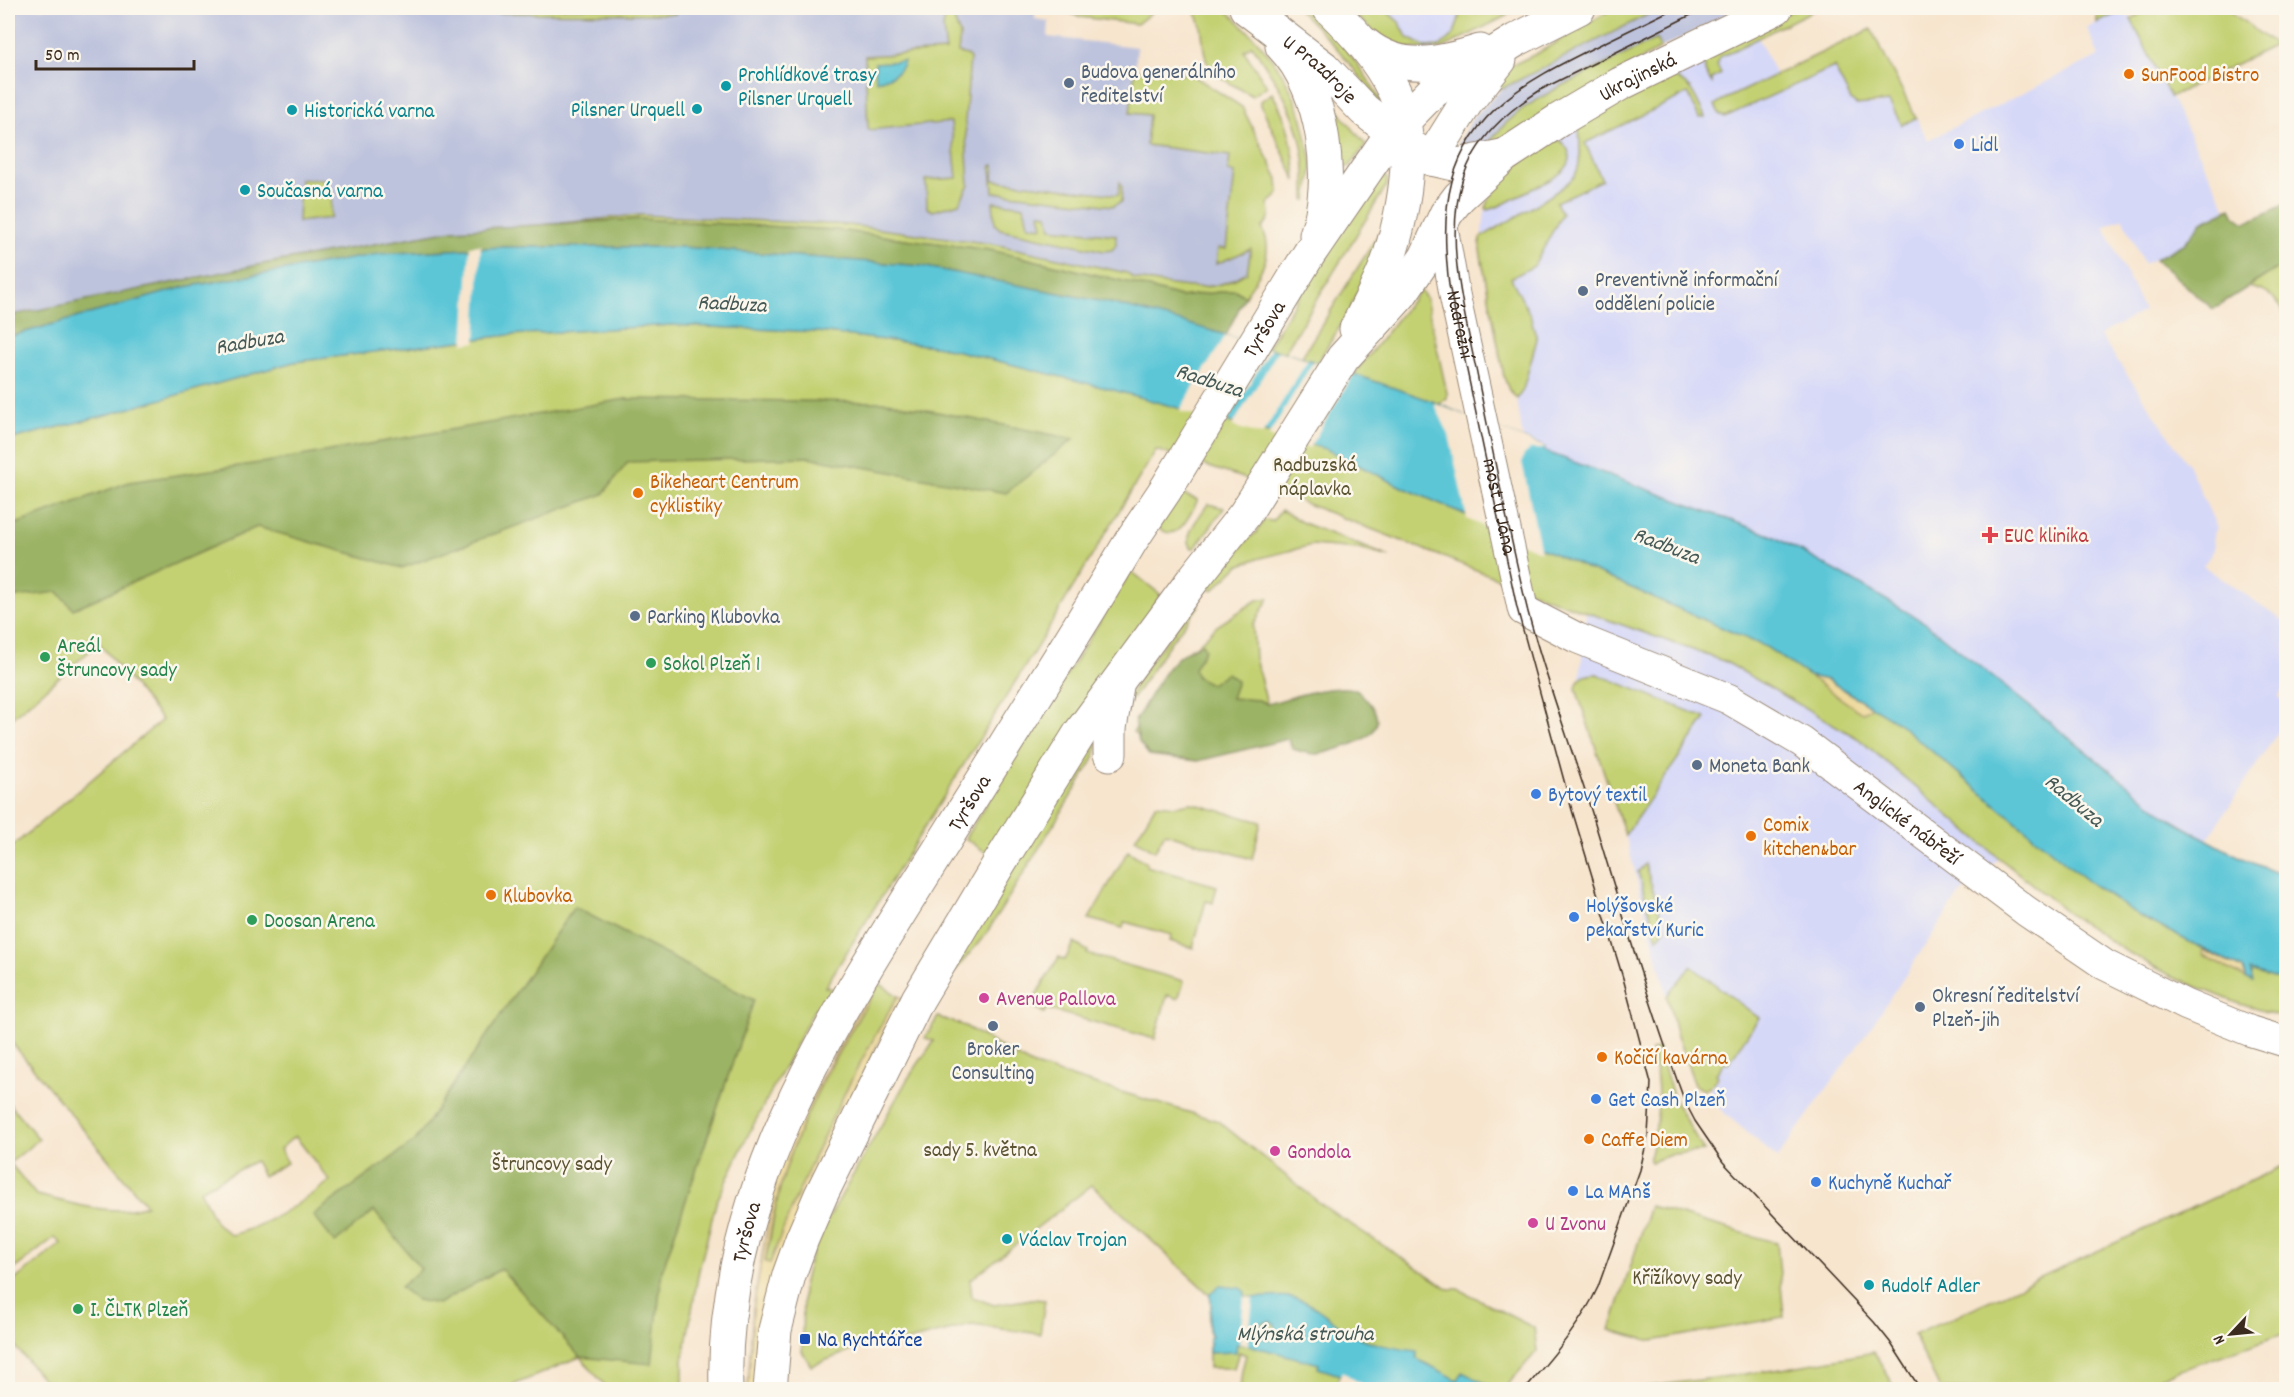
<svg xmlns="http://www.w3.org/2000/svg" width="2294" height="1397" font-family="Dekko,sans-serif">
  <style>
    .built { fill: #d6d8f8 }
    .industrial { fill: #bec3dd }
    .green { fill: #c4d173; stroke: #807e48; stroke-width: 1.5; fill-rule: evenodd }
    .forest { fill: #9bb365; stroke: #6b6e42; stroke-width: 1.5 }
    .sand { fill: #eeda9e; stroke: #94825e; stroke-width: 1.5 }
    .water { fill: #5cc6d7; stroke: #4c787a; stroke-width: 1.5; fill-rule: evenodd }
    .pier { fill: #f7e5ce }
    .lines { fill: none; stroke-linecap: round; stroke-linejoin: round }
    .tertiary-casing { stroke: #998876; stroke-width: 32 }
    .primary-casing { stroke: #998876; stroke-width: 35 }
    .tertiary { stroke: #fff; stroke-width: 30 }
    .primary { stroke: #fff; stroke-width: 33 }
    .tram { stroke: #3b2a1e; stroke-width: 1.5 }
    .food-dot { fill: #e8710a; stroke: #fbf7ec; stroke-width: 2 }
    .service-dot { fill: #5c6f8a; stroke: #fbf7ec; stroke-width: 2 }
    .culture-dot { fill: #0f9aa8; stroke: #fbf7ec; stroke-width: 2 }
    .shop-dot { fill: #3f7fe0; stroke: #fbf7ec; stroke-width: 2 }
    .health-dot { fill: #e0444e; stroke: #fbf7ec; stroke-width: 2 }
    .leisure-dot { fill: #2e9e5b; stroke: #fbf7ec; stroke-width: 2 }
    .hotel-dot { fill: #d1479c; stroke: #fbf7ec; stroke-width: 2 }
    .transit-dot { fill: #1a4fb4; stroke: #fbf7ec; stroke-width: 2 }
    .labels { text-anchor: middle; stroke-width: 5; stroke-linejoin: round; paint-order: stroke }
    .street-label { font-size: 21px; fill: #3b2a1e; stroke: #fbf7ec }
    .service-label { font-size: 21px; fill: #4e5e75; stroke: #fbf7ec; text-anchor: start }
    .culture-label { font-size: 21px; fill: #0d838f; stroke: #fbf7ec; text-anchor: start }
    .food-label { font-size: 21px; fill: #c56008; stroke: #fbf7ec; text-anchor: start }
    .shop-label { font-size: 21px; fill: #366cbe; stroke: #fbf7ec; text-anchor: start }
    .park-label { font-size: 21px; fill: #5d5433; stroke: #fbf7ec }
    .health-label { font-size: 21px; fill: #be3a42; stroke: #fbf7ec; text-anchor: start }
    .leisure-label { font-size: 21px; fill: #27864d; stroke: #fbf7ec; text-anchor: start }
    .hotel-label { font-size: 21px; fill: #b23c85; stroke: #fbf7ec; text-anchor: start }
    .transit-label { font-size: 21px; fill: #164399; stroke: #fbf7ec; text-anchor: start }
    .water-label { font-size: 22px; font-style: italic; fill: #455956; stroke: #fbf7ec }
  </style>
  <rect width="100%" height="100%" fill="#fbf7ec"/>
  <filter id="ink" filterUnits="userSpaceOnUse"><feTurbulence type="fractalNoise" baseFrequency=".0167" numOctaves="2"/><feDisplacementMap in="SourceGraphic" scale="12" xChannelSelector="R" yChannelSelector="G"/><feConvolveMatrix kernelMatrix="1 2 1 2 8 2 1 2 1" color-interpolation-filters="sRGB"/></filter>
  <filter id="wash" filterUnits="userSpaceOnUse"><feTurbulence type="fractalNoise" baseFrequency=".008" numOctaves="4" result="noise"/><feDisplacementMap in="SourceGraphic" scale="24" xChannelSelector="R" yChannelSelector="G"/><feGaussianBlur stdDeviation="1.35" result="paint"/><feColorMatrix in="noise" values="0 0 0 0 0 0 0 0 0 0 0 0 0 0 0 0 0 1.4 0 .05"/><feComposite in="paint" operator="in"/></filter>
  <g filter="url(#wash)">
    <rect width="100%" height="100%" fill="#f7e5ce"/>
    <path class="built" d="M1347,8H1523L1441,49L1426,53Z
      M2126,9L2227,209L2202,222L2184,244L2144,264L2123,218L2104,227L2144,311L2100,335L2188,464L2217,528L2213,534L2214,550L2203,566L2286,622V684L2278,697L2286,703V720L2207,840L2169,818L1924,622L1847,577L1773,536L1543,451L1544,447L1523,439L1517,399L1509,390L1504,377L1480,250L1485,212L1489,199L1551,140L1754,29L1783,90L1834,67L1851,100L1874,105L1889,102L1902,125L1916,118L1928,140L2099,56L2087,28Z
      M1586,612L1726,662L1859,739L1999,858L1958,896L1869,1030L1777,1158L1706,1097L1719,1077L1716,1075L1725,1062L1728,1064L1758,1018L1691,966L1667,996L1627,841L1576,689L1580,679Z"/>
    <path class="industrial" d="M8,8H1035V19L1049,21L1048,37L1137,47L1135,69L1191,74L1242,107L1259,197L1270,209L1271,215L1266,225L1254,231L1246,279L1180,297L990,250L836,230H453L268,263L8,316Z
      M1653,8H1741L1661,48L1656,39L1552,91L1522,109L1504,125L1488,144L1455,151L1473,117L1503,88L1655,11Z"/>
    <path class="green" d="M493,8H672L676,14L493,13Z
      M1065,8H1157L1137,24L1080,17L1063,11Z
      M1191,8H1224C1265,45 1296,81 1306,137C1308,145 1311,155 1312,164C1312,176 1308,189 1307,200H1305C1305,186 1306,172 1304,158C1299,114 1276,81 1252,45L1244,51L1267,86L1252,96C1240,88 1222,81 1212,70C1197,52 1209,24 1191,8Z
      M1297,8H1308C1339,37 1363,69 1385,107L1382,108C1355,68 1333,41 1297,8Z
      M1347,8H1372L1377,12L1383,8L1400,23L1407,37L1426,47L1440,46L1454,34L1459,18V8H1471L1473,12L1477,13L1489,8H1516L1506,16L1441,49L1393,48Z
      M1614,8H1653L1655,11L1503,88L1494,90L1504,69L1538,53Z
      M1797,8H1818L1720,57L1717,65L1721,74L1712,79V83L1705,72L1704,60L1715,49Z
      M2097,8H2128L2097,23Z
      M2150,8H2226L2275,45L2170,97L2131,19Z
      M948,15L953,17L960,35L958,53L967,55L970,58L965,121L969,185L959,203L933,211L927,208L926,180L957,178L951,122L868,130L865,56L946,51L943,29L945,16Z
      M1871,29L1916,118L1902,125L1889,102L1856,105L1851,100L1834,67L1725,117L1720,115L1715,105L1721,101Z
      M1656,39L1661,48L1514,134L1488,144L1504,125L1522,109L1552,91Z
      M1135,70L1191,74L1242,107L1278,179L1279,192L1276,197L1268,204C1272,214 1270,221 1262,228C1276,254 1259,275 1245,296L1235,290L1180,297L1131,283L990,250L836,230L638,219L541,225L639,215L849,225L993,244L1127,273L1134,279C1177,285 1209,297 1247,272L1251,249L1216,264L1218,248L1226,249L1235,173L1228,172L1230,156L1146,145L1149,115L1130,113Z
      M1668,75C1693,83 1694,95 1705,117L1699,118L1688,93L1585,143L1602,180L1556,202L1562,214L1534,266L1511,278L1530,315L1537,339L1523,390L1517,399L1509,390L1504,377L1480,250V238C1499,226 1565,191 1575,175C1583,162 1579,138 1579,123Z
      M1272,93C1289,121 1294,149 1296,181L1261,105V101Z
      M1340,113L1366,145L1350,166L1347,167L1341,164L1334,115Z
      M1551,140H1560C1590,167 1545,182 1526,192C1514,198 1501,207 1488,210L1486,208C1496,176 1526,160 1551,140Z
      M994,165L993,180L1118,195L1120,182L1122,187L1121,202L1113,206L993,192L991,166Z
      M1382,174L1387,178V185L1284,353L1267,348L1341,227Z
      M300,179H323L332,192L331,218L298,222Z
      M993,202L1024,206L1028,225L1043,227L1040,213L1048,214L1051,228L1116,235V245L1112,250L1104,251L1000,229L995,224Z
      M1380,232L1382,233L1348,314L1317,363L1301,358Z
      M2286,263V318C2278,298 2269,291 2248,287Z
      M1420,290L1426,298L1447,393V398L1438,405L1354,374Z
      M671,325L819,332L942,347L1110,389L1326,449L1400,486L1766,647L1809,676L1828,680L1897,722L2086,880L2141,917L2243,969L2286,982V1018L2240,1004L2175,978L2124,950L2072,916L1999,858L1859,739L1726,662L1561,603L1302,502L1290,493L1156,450L1037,647L825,987L834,989L824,1010L815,1008L745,1141L716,1203L699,1270L683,1360V1389H608L580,1357L504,1389H51L8,1338V1285L61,1244L55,1237L8,1274V1102L39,1139L10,1163L36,1195C69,1202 114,1218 146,1205L8,1038V850L162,720L99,643L8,721V440L102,416L294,362L509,335ZM295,1136L330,1181C301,1203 266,1226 231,1235L216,1223L200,1190L255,1161L263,1176L287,1163L280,1149Z
      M1182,494L1198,500C1189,516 1178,545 1157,527Z
      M1208,504L1224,508L1195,548H1192C1181,536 1201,515 1208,504Z
      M1281,510L1303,523L1390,557L1358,549L1312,545L1253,560L1238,566L1212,591L1208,588L1248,539L1256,533L1264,520L1273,521Z
      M1131,571L1161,595L991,856L965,838Z
      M1269,598L1253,626L1255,658L1267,704L1140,737L1133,732L1196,646L1217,626L1257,600Z
      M1195,604L1199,606L1172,640L1119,718C1135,675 1168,640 1195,604Z
      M1597,674L1706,718L1625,835L1576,689C1577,678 1586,674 1597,674Z
      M1102,724L1094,758L1089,767L986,934L931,999Z
      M1191,803L1261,822L1252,859L1165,833L1155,851L1135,839L1156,804L1175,806Z
      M1128,851L1147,863L1146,866L1217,886L1213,903L1206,901L1193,948L1170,941L1172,935L1125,922L1123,928L1089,919Z
      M1645,864L1665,929L1657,939L1638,872Z
      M1074,943L1088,951L1087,954L1184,981L1178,999L1167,995L1155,1039L1047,1009L1044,1013L1030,1005L1059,957L1065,960Z
      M1691,966L1759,1018L1728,1064L1724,1063L1716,1074L1718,1076L1710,1087L1704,1090L1695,1085L1677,1036L1667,996Z
      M879,983L898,996C848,1081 805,1171 770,1264L765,1262C772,1235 774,1207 782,1181C802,1110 842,1045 879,983Z
      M938,1017L965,1026L1031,1065L1218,1121L1326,1208L1449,1289H1459L1534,1328L1537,1351L1504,1389H1240L1242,1370L1246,1355L1239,1352L1234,1368H1209V1339L1212,1336C1203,1323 1216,1308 1209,1294L1092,1185L970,1280L972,1297L994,1305L1032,1299L1045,1300L1040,1334L972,1325L900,1343L881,1339L811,1366L802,1351L803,1286L808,1265L819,1235L907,1080L934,1041L925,1038Z
      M1658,1048L1675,1102L1704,1151L1673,1154L1651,1162L1649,1158C1659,1123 1662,1086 1651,1051Z
      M2286,1163V1333L2126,1389H1940L1914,1335L2283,1166Z
      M1650,1206L1777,1243L1784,1317L1652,1341L1610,1330Z
      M1874,1352L1896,1389H1631L1782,1369Z"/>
    <path class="forest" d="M2286,204V263L2213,309L2155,259L2184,244L2202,222L2231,208L2235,216L2245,223Z
      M638,219L836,230L990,250L1131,283L1180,297L1235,290L1245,296L1226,335L1114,304L921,266L681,247H504L379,254L185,287L8,337V316L268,263L453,230Z
      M625,399L887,402L1074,439L1006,493L808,457L628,462L603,494L402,568L257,527L73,609L58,592L8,598V527L129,482L273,461Z
      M1202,644L1205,649L1194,669L1197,677L1211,684L1227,673L1237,681L1231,698L1259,700L1267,704C1290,698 1330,684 1353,689C1360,691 1366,699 1370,704C1391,731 1359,743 1338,749C1331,751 1323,754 1316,754C1308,754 1300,751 1293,749L1288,739L1198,761L1149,755L1139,742L1135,721C1154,692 1167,654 1202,644Z
      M574,907L754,1000L662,1271L652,1364L580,1357L501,1269L438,1304L417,1300L400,1287L421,1269L374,1211L335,1243L313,1215L415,1141Z"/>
    <path class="sand" d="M1809,676L1828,680L1873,707L1863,712L1857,710Z
      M2203,950L2243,969L2247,979L2202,954Z
      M875,980L879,983C842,1045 802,1110 782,1181C774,1206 770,1236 765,1262L770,1263C805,1171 848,1080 898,996L904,999L883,1034L840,1118L812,1179L756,1389L748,1390L753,1309L776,1176L788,1140Z"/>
    <path class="water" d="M904,61C900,74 889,78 876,81L875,63Z
      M504,247H681L921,266L1114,304L1182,322L1336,368L1432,401L1484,424L1545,447L1544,451L1773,536L1847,577L1924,622L2169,818C2207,840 2245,862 2286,876V982L2250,971L2253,981L2247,979L2243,969L2141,917L2086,880L1897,722L1828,680L1809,676L1766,647L1400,486L1326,449L1110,389L942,347L819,332L671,325L509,335L294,362L102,416L8,440V337L185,287L379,254Z
      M1219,1286L1240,1288L1245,1292V1297C1260,1299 1276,1295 1291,1297C1313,1301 1329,1319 1346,1330C1367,1344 1393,1348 1417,1351V1359L1458,1380L1462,1372L1497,1389H1351L1336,1384L1340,1375L1318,1368L1319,1364L1248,1345L1237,1344L1236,1352L1209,1353V1339L1212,1336C1203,1323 1216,1308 1209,1294ZM1270,1321L1275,1324L1277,1334L1273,1339L1267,1340L1261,1337L1259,1329L1262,1323Z"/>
    <path class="pier" d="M481,245L476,342L464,344L470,246Z
      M1226,335L1271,349L1225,424L1179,411Z
      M1278,351L1308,360L1262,435L1232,426Z
      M1313,362L1354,374L1309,448L1268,436Z
      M1434,403L1545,447L1544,449H1531L1524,455L1522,462L1541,552L1467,519L1449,435Z
      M1244,1297L1253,1298L1248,1345L1239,1344Z
      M1342,1371L1365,1387L1364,1389H1351L1336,1384Z"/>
  </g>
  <g filter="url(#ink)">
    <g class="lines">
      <defs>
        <g id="tertiary">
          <path id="s1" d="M1442,224L1455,297L1523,610L1577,638L1729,699L1802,742L2026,911L2105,965L2186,1005L2250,1031L2286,1042"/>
        </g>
        <g id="primary">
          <path id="s2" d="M1246,8L1323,67L1364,110L1407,144L1431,159L1458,165L1502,156"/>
          <path d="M1329,8C1355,33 1378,58 1394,91C1418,142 1405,207 1389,258C1381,282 1367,306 1356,329"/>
          <path d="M1365,44C1401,73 1439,64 1480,51"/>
          <path d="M1282,46C1324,89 1336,180 1316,235"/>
          <path d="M1431,159L1466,103L1500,60"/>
          <path d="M1110,754V728L1117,686"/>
          <path id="s3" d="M726,1390C719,1189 837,1013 939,850C1003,747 1069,645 1131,541L1166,489L1309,254L1392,133L1434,90L1516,40L1579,8"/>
          <path id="s4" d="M770,1390L775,1330L789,1275L802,1239L821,1195L918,999L1000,862L1080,733L1192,581L1245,514L1343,358L1400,295L1426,257L1446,214L1459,197L1504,156L1559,120L1620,84L1776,8"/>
        </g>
      </defs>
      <use href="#tertiary" class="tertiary-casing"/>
      <use href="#primary" class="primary-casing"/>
      <use href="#tertiary" class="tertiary"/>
      <use href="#primary" class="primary"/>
      <path class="tram" d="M1705,8L1542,89C1507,111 1475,139 1462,181C1443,245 1468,325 1480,389C1495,463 1510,538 1528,612C1546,680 1571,746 1592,813C1621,910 1650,1007 1685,1102L1695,1121L1723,1162L1874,1322L1890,1342L1921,1390
        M1524,1390C1552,1357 1580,1326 1598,1287L1640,1170L1648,1135L1651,1083L1623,978L1572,810L1517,608L1449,285C1445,250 1443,215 1452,181C1471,110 1529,80 1589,50C1618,36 1646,22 1675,8"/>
    </g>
  </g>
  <g class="food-dot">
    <circle cx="2129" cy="74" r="6"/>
    <circle cx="638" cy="493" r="6"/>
    <circle cx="1751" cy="836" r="6"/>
    <circle cx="491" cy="895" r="6"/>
    <circle cx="1602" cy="1057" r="6"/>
    <circle cx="1589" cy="1139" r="6"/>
  </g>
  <g class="service-dot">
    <circle cx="1069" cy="83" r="6"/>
    <circle cx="1583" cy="291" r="6"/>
    <circle cx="635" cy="616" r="6"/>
    <circle cx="1697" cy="765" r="6"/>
    <circle cx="1920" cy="1007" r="6"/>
    <circle cx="993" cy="1026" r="6"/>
  </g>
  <g class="culture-dot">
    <circle cx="726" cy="86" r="6"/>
    <circle cx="697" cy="109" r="6"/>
    <circle cx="292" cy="110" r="6"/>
    <circle cx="245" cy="190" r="6"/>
    <circle cx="1007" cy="1239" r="6"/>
    <circle cx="1869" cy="1285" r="6"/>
  </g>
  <g class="shop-dot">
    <circle cx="1959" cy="144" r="6"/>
    <circle cx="1536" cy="794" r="6"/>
    <circle cx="1574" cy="917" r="6"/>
    <circle cx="1596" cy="1099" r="6"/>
    <circle cx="1816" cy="1182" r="6"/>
    <circle cx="1573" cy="1191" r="6"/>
  </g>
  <path class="health-dot" d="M1987 526h6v6h6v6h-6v6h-6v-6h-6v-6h6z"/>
  <g class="leisure-dot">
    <circle cx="45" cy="657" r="6"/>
    <circle cx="651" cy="663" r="6"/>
    <circle cx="252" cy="920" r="6"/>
    <circle cx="78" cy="1309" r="6"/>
  </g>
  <g class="hotel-dot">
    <circle cx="984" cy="998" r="6"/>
    <circle cx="1275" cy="1151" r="6"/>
    <circle cx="1533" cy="1223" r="6"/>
  </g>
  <rect class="transit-dot" x="799" y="1333" width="12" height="12" rx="3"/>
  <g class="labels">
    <g class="street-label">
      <text dy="7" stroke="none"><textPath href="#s2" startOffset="96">U Prazdroje</textPath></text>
      <text dy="7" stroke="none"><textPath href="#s4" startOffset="1608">Ukrajinská</textPath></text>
      <text dy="7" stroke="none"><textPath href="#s1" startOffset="102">Nádražní</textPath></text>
      <text dy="7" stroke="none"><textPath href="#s3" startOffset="1204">Tyršova</textPath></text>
      <text dy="7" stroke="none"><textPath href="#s1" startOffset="288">most U Jána</textPath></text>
      <text dy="7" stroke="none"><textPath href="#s3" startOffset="646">Tyršova</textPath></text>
      <text dy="7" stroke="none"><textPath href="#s1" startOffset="836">Anglické nábřeží</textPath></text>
      <text dy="7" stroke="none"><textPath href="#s3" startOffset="160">Tyršova</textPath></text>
    </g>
    <g class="service-label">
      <text x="1081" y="78">Budova generálního<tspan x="1081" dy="24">ředitelství</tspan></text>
      <text x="1595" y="286">Preventivně informační<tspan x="1595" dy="24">oddělení policie</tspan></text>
      <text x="647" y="623">Parking Klubovka</text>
      <text x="1709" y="772">Moneta Bank</text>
      <text x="1932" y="1002">Okresní ředitelství<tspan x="1932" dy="24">Plzeň-jih</tspan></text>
      <text x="993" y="1055" text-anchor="middle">Broker<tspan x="993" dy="24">Consulting</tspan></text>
    </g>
    <g class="culture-label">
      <text x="738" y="81">Prohlídkové trasy<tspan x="738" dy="24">Pilsner Urquell</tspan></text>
      <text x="685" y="116" text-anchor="end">Pilsner Urquell</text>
      <text x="304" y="117">Historická varna</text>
      <text x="257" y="197">Současná varna</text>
      <text x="1019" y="1246">Václav Trojan</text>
      <text x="1881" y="1292">Rudolf Adler</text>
    </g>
    <g class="food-label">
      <text x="2141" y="81">SunFood Bistro</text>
      <text x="650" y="488">Bikeheart Centrum<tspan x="650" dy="24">cyklistiky</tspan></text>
      <text x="1763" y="831">Comix<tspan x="1763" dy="24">kitchen&amp;bar</tspan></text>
      <text x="503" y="902">Klubovka</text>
      <text x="1614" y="1064">Kočičí kavárna</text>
      <text x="1601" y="1146">Caffe Diem</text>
    </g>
    <g class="shop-label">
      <text x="1971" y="151">Lidl</text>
      <text x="1548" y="801">Bytový textil</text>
      <text x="1586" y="912">Holýšovské<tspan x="1586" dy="24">pekařství Kuric</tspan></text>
      <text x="1608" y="1106">Get Cash Plzeň</text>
      <text x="1828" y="1189">Kuchyně Kuchař</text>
      <text x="1585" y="1198">La MAnš</text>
    </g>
    <g class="park-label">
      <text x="1315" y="471">Radbuzská<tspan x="1315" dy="24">náplavka</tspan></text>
      <text x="980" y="1156">sady 5. května</text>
      <text x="552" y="1170">Štruncovy sady</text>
      <text x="1687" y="1284">Křižíkovy sady</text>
    </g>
    <g class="health-label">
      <text x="2004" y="542">EUC klinika</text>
    </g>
    <g class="leisure-label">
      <text x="57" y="652">Areál<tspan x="57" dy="24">Štruncovy sady</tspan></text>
      <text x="663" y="670">Sokol Plzeň 1</text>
      <text x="264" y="927">Doosan Arena</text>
      <text x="90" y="1316">I. ČLTK Plzeň</text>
    </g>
    <g class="hotel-label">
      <text x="996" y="1005">Avenue Pallova</text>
      <text x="1287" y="1158">Gondola</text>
      <text x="1545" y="1230">U Zvonu</text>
    </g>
    <g class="transit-label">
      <text x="817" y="1346">Na Rychtářce</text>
    </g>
    <g class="water-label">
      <text transform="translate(732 302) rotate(3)" y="8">Radbuza</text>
      <text transform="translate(249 340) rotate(-10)" y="8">Radbuza</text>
      <text transform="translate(1210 379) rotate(18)" y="8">Radbuza</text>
      <text transform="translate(1667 544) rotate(21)" y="8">Radbuza</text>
      <text transform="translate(2075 799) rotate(40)" y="8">Radbuza</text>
      <text x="1305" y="1340">Mlýnská strouha</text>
    </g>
  </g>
  <rect width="2294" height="1397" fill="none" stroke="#fbf7ec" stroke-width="30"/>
  <g transform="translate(2231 1334) rotate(244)" stroke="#fbf7ec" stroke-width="4.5" paint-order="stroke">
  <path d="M0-4.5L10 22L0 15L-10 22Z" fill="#3b2a1e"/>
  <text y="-9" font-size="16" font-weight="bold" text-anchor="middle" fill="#3b2a1e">N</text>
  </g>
  <path d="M36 60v9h158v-9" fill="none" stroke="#3b2a1e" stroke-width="3"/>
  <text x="45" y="60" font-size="18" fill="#3b2a1e" stroke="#fbf7ec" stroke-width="4.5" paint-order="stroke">50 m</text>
</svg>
